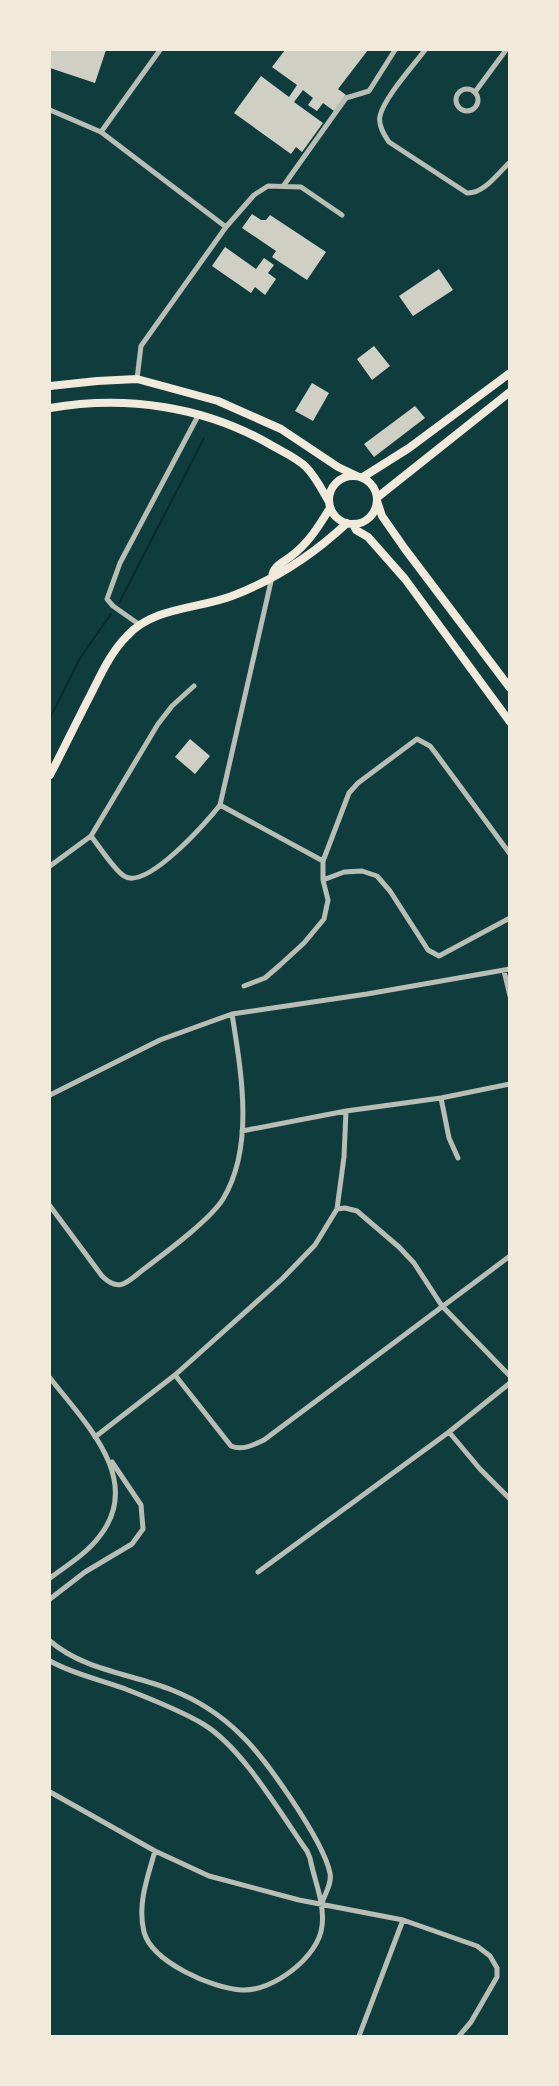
<svg xmlns="http://www.w3.org/2000/svg" width="559" height="2086" font-family="Mulish,sans-serif">
  <style>
    .lines { fill: none; stroke-linecap: round; stroke-linejoin: round }
    .stream { stroke: #0a2a2b; stroke-width: 2 }
    .building { fill: #cfcfc3 }
    .minor { stroke: #b8beb3; stroke-width: 5 }
    .secondary { stroke: #f1e9da; stroke-width: 8 }
  </style>
  <rect width="100%" height="100%" fill="#0f3d3e"/>
  <g class="lines">
    <path class="stream" d="M119,603L204,438
      M50,718L80,658L111,614"/>
  </g>
  <path class="building" d="M50,50H106L95,83L50,68Z
    M285,50H368L338,89L346,95L334,111L323,103L317,111L308,105L313,98L303,90L294,102L323,123L302,152L296,147L291,154L234,113L261,76L289,97L297,85L272,67Z
    M252,214L261,220H266L270,215L326,252L307,280L272,257L276,251L242,228Z
    M225,247L256,269L264,258L274,265L268,273L276,279L265,295L255,287L251,293L212,266Z
    M439,269L453,290L413,316L399,296Z
    M374,346L390,366L372,380L357,359Z
    M312,383L329,393L313,421L295,411Z
    M415,406L425,418L374,457L364,444Z
    M190,739L210,756L195,774L175,757Z"/>
  <g class="lines">
    <path class="minor" d="M425,50C413,66 384,98 380,116C378,125 384,135 389,142L467,193C484,194 498,173 510,162
      M456 100a11 11 0 1 1 22 0a11 11 0 1 1-22 0Z
      M475,92L506,50
      M50,110L101,132L226,227
      M101,132L160,50
      M284,185L346,98L369,91L395,50
      M137,379L141,346L226,227L254,195L268,186L301,187L342,215
      M140,625L113,606L107,599L120,563L199,414
      M220,805L323,861V880L328,900L324,919L304,943L280,965L265,978L244,986
      M91,836C98,845 115,871 124,876C146,891 207,822 220,805L272,577
      M323,861L349,793L358,783L417,739L430,746L437,755L510,854
      M50,866L91,836L158,724L172,706L194,686
      M323,880L344,872L362,871L377,876L390,891L428,950L439,956L510,918
      M504,971L510,996
      M50,1095L160,1040L232,1014L367,994L510,969
      M441,1098L449,1138L458,1158
      M242,1131L346,1111L441,1098L510,1084
      M50,1206L102,1276C120,1294 128,1281 144,1269C165,1253 210,1220 223,1199C255,1146 241,1071 232,1014
      M337,1209L345,1208L357,1211L399,1247L414,1263L442,1306L510,1376
      M175,1375L231,1446C242,1451 253,1445 264,1440L510,1256
      M50,1378C84,1422 145,1480 99,1537C86,1554 66,1566 50,1578
      M449,1432L480,1469L510,1499
      M95,1437L175,1375L282,1279L315,1245L337,1209L344,1157L346,1111
      M258,1572L449,1432L510,1383
      M50,1599L85,1572L132,1544L143,1529L141,1505L112,1462
      M50,1641C83,1670 132,1674 172,1690C197,1700 222,1716 241,1735C266,1759 323,1840 330,1873C332,1884 325,1893 322,1903
      M50,1661C73,1674 98,1679 123,1688C146,1697 182,1711 203,1724C242,1747 280,1813 307,1851L310,1858C314,1880 325,1903 322,1926C319,1957 272,1992 242,1990C213,1989 152,1962 144,1932C137,1904 148,1876 155,1851
      M50,1792L155,1851L209,1876L299,1900L403,1920L477,1946L490,1956L497,1968V1977L471,2022L459,2036
      M359,2036L403,1920"/>
    <path class="secondary" d="M50,386L97,381L137,379L218,401L281,429L338,467L357,476
      M50,408C125,395 204,406 271,445C283,452 297,458 306,467C316,477 322,490 329,502
      M329 500a24 24 0 1 1 48 0a24 24 0 1 1-48 0Z
      M363,477L409,448L510,373
      M379,496L510,392
      M377,501L382,516L405,549L510,688
      M353,524L356,530L368,537L405,579L510,722
      M272,577C273,566 282,563 290,557C308,544 319,526 330,508
      M50,775C64,748 77,721 91,694C101,674 111,652 127,636C153,607 198,609 232,596C274,580 314,554 347,523"/>
  </g>
  <rect width="559" height="2086" fill="none" stroke="#f1e9da" stroke-width="102"/>
</svg>
